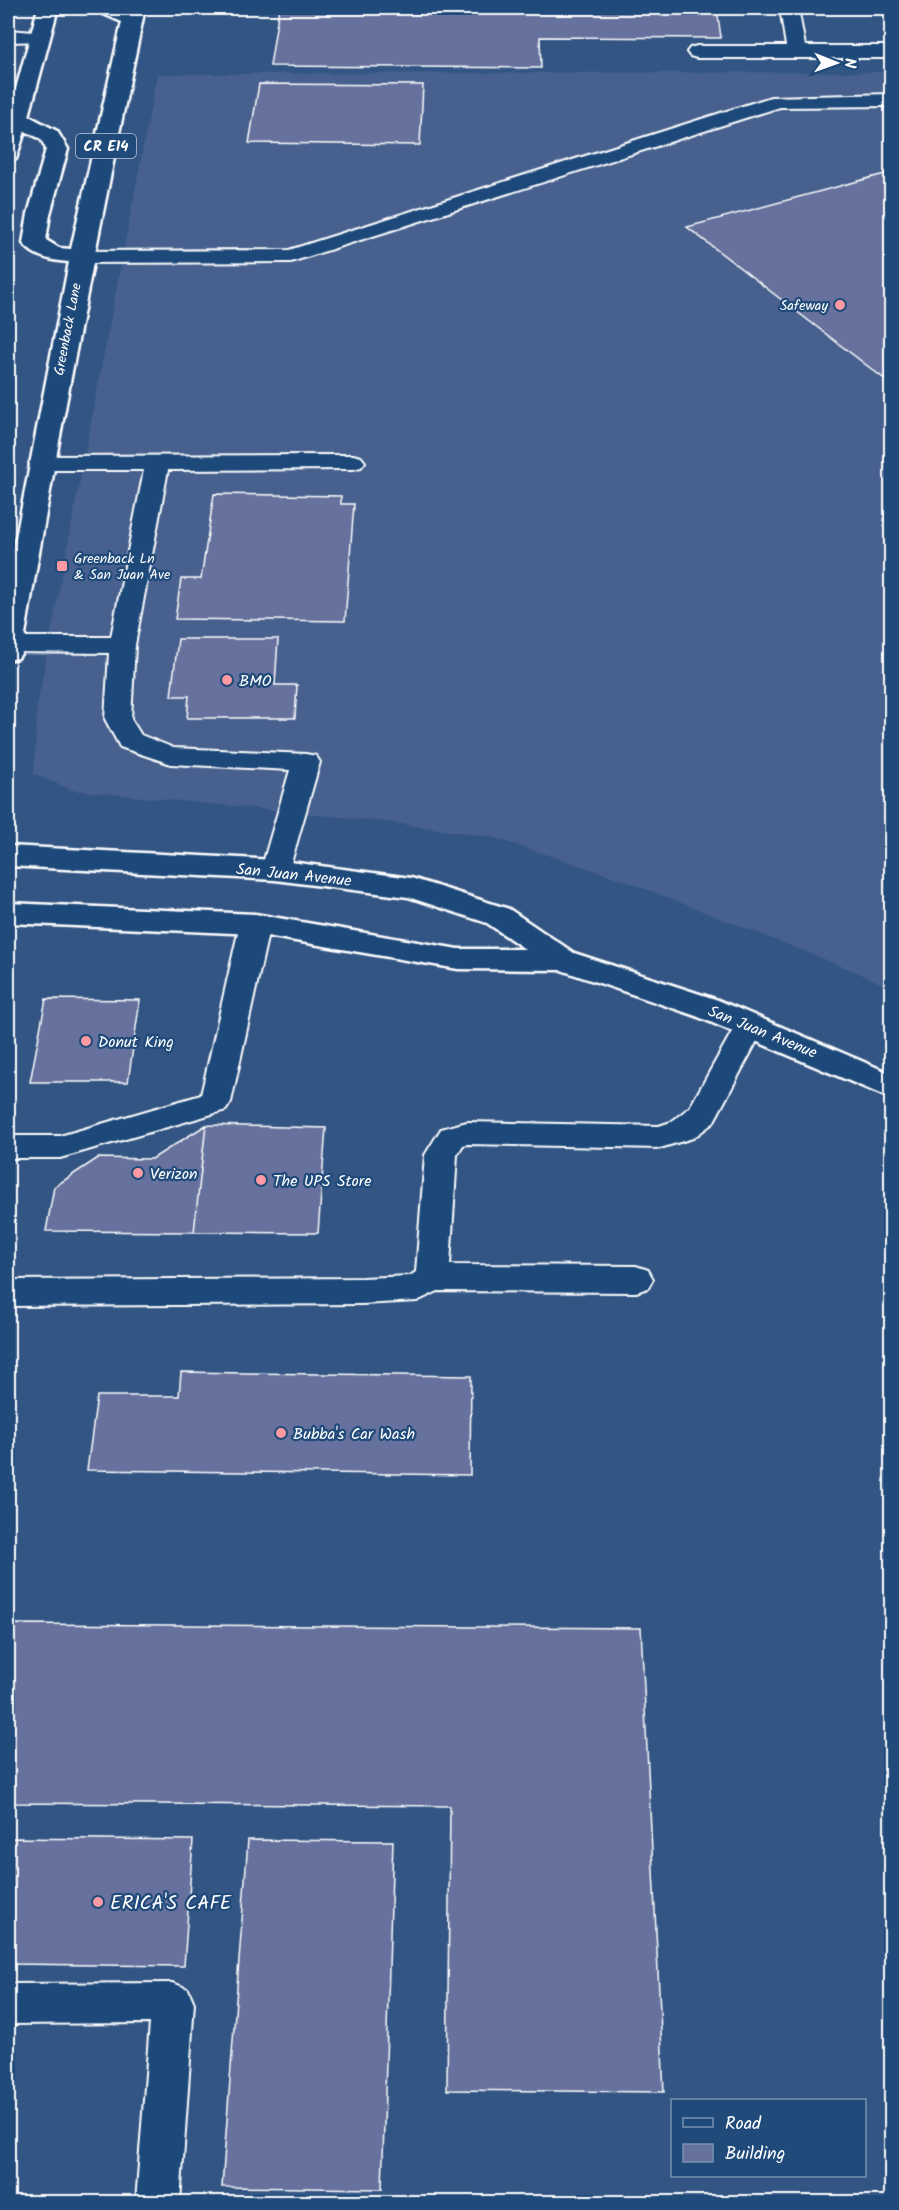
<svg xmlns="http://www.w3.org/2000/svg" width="899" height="2210" font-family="Kalam,sans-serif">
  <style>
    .built { fill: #46618e }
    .building { fill: #66729d; stroke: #fff; stroke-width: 1.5 }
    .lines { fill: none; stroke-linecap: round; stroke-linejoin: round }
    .lane-casing { stroke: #fff; stroke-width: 4 }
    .secondary-casing { stroke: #fff; stroke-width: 5 }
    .primary-casing { stroke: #fff; stroke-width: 5 }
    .lane { fill: #1f4a7a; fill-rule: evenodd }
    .secondary { fill: #1f4a7a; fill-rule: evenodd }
    .primary { fill: #1f4a7a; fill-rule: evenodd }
    .poi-dot { fill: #ff9aa2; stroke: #1f4a7a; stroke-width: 2 }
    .labels { text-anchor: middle; stroke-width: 4.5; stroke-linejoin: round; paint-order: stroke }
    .far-poi-label { font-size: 14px; fill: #fff; stroke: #1f4a7a; text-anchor: end }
    .far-street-label { font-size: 14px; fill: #fff; stroke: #1f4a7a }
    .shield { fill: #1f4a7a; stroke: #bcc9d7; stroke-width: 1.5 }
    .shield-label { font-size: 15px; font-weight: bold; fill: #fff }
    .poi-label { font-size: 16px; fill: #fff; stroke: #1f4a7a; text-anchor: start }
    .street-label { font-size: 16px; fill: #fff; stroke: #1f4a7a }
    .near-poi-label { font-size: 20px; fill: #fff; stroke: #1f4a7a; text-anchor: start }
  </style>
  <rect width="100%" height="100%" fill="#335584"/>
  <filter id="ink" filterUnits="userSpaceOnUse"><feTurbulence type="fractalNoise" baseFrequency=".0167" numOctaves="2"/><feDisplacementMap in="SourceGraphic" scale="12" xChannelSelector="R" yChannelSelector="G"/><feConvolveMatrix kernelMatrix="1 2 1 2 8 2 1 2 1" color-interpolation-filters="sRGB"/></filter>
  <g filter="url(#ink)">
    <path class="built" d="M891,72V988L854,971L618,878L492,837L380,821L71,790L34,774L37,707L157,74Z"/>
    <path class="building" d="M279,8H717L721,38L540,37L541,68L270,66Z
      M259,84L423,85L420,145L249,143Z
      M892,172V383L891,384L687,227Z
      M214,494L341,496V504H354L345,621L175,619L181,579H201Z
      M178,639H278L275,685H297L295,718H187L189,696H171Z
      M46,999L140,1000L128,1082H30Z
      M206,1125L326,1128L318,1233L194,1232Z
      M206,1125L194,1232L46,1231L54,1187L98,1158L152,1159Z
      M181,1372L471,1376L470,1475L87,1470L97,1396H179Z
      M8,1624L641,1628L664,2092L447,2090L450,1806L8,1803Z
      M8,1838L193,1840L184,1966L8,1964Z
      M248,1840L393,1841L382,2189L222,2187Z"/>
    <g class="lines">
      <defs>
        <path id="lane" d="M780,8H798L805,46H892V58H697L690,56L687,52L690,48L697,46H786Z
          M8,30L47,33L49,37L47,41L8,42Z
          M892,94V106L780,107L291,262L81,263L73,262L70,257L73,252L81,251L289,250L771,97Z
          M353,455L361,457L365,462L361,467L353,469L168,470L135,645L131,719L141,735L174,748L306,754L316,756L320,762L289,870L285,877L275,879L265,877L261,870L290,770L171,764L120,747L105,719L109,653L8,652L9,637H111L144,470H41L33,468L29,463L33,458L41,456Z
          M255,914L265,917L270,924L231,1102L226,1110L60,1158H8V1136H60L201,1095L240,924L245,917Z
          M750,1016L761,1019L765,1026L713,1123L693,1138L660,1148L467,1144L463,1145L457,1155L450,1265L636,1266L648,1270L653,1279L648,1288L636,1292L438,1291L417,1301L362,1304L8,1306V1280L362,1278L410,1276L416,1272L425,1155L441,1129L467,1122L659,1126L671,1122L690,1107L739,1019Z
          M173,1983L188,1989L194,2003L180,2202H136L150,2023L8,2024V1984Z"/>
        <path id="secondary" d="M8,846L275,860L411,878L509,909L574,953L718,1000L892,1074V1099L696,1016L561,970L458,969L255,934L8,923V903L255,914L458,949H525L487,923L408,897L275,880L8,866Z"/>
        <path id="primary" d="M38,8H58L29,116L57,131L68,149L50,214L46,240L59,248L71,249L122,22L99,12L96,8H145C100,222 58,436 22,652L18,658L8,660V579L69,262C53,261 33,257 23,243L28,214L46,149L41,139L25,131L16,159L8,160V118Z"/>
      </defs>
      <use href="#lane" class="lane-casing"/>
      <use href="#secondary" class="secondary-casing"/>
      <use href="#primary" class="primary-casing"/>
      <use href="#lane" class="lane"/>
      <use href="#secondary" class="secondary"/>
      <use href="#primary" class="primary"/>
    </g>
  </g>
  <g class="poi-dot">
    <circle cx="840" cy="305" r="6"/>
    <rect x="56" y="560" width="12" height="12" rx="3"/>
    <circle cx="227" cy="680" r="6"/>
    <circle cx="86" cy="1041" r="6"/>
    <circle cx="138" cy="1173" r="6"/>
    <circle cx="261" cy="1180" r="6"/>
    <circle cx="281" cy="1433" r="6"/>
    <circle cx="98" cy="1902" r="6"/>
  </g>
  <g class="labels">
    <g class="far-poi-label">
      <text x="828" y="310">Safeway</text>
      <text x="74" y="563" text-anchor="start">Greenback Ln<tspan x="74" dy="16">&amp; San Juan Ave</tspan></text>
    </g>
    <g class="far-street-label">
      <text transform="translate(67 329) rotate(-79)" y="5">Greenback Lane</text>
    </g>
    <rect class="shield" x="76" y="134" width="60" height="24" rx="4.5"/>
    <g class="shield-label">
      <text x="106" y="151">CR E14</text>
    </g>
    <g class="poi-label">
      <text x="239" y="686">BMO</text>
      <text x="98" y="1047">Donut King</text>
      <text x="150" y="1179">Verizon</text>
      <text x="273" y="1186">The UPS Store</text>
      <text x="293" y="1439">Bubba's Car Wash</text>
    </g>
    <g class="street-label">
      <text transform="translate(294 874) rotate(6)" y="6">San Juan Avenue</text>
      <text transform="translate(763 1031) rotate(22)" y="6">San Juan Avenue</text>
    </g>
    <g class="near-poi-label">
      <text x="110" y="1909">ERICA'S CAFE</text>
    </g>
  </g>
  <rect width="899" height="2210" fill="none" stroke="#1f4a7a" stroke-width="30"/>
  <rect x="15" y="15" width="869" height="2180" fill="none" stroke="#fff" stroke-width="2" filter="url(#ink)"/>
  <rect x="671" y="2099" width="195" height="78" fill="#1f4a7a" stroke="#7992af" stroke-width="1.5"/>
  <rect x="683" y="2118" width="30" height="9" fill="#1f4a7a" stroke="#7992af" stroke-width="1.5"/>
  <text x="725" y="2129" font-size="18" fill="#ffffff">Road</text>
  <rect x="683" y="2144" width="30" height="18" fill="#66729d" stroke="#7992af" stroke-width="1.5"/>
  <text x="725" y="2159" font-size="18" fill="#ffffff">Building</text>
  <g transform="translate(836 63) rotate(91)" stroke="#1f4a7a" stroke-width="4.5" paint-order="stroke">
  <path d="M0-4.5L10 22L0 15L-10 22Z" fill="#ffffff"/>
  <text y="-9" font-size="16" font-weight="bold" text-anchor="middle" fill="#ffffff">N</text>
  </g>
</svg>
